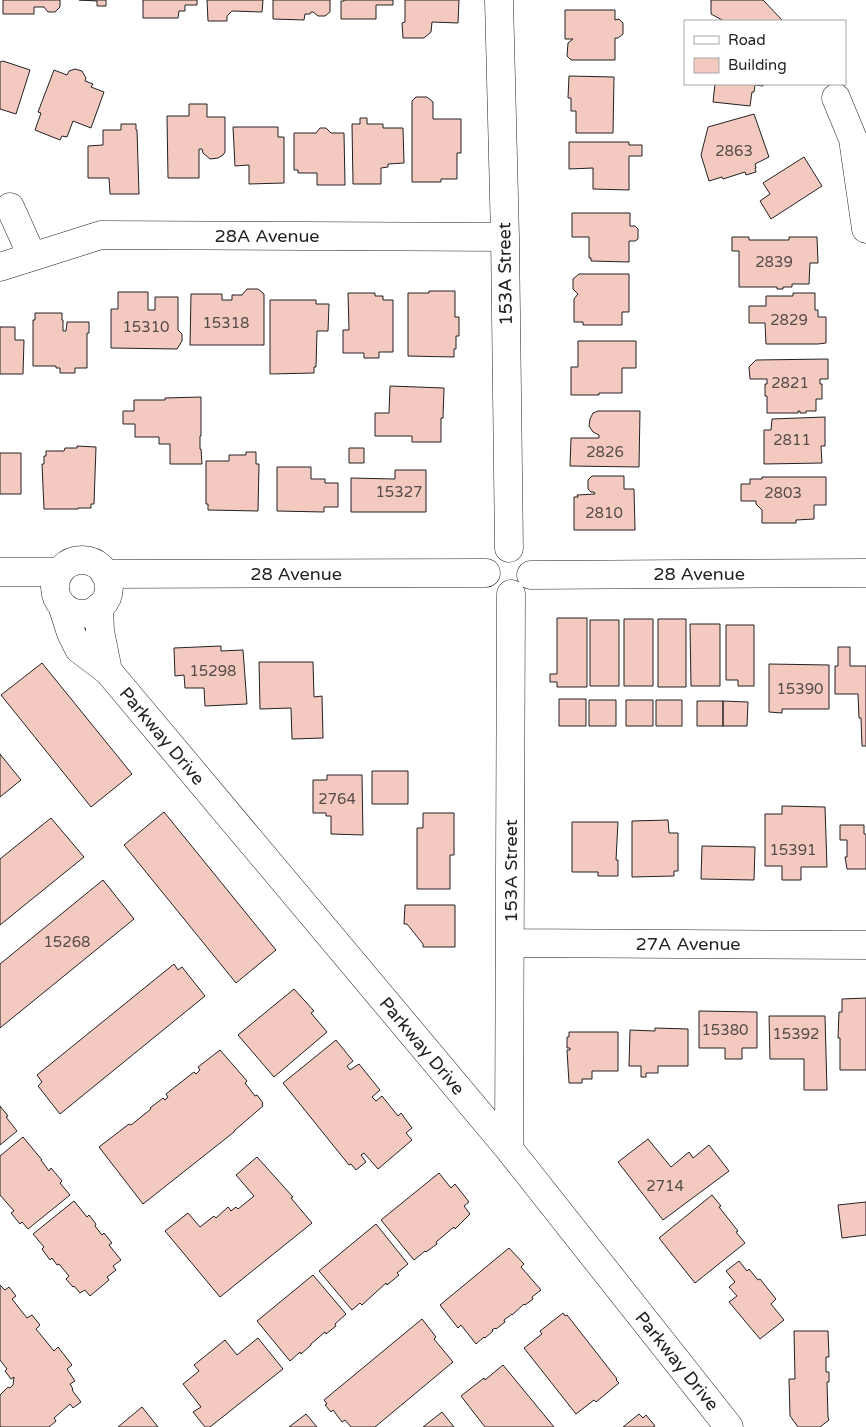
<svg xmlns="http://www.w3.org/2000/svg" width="866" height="1427" font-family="'Varela Round',sans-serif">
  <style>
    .building { fill: #f3c9c0; stroke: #222 }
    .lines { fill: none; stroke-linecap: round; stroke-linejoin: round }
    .minor-casing { stroke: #222; stroke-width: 29 }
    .minor { stroke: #fff; stroke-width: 28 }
    .labels { text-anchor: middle; stroke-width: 4; stroke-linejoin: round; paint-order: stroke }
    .number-label { font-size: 15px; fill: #564c4a }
    .street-label { font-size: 18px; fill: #222; stroke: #fff }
  </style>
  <rect width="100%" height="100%" fill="#fff"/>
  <path class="building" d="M3,0H60V7L55,12H48L44,7H34V14H3Z
    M79,0H106V6H97V1Z
    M143,0H197V5H185V11H179L178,18H143Z
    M207,0H263L262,12L232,11L227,16V21H208Z
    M273,0H330V12L325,16H318L313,12H311L310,14H305L304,20L273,19Z
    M344,0H393V5H376V19H341V1H344Z
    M405,0H459L458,23L432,22L431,32L424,38H403L402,23L405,22Z
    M711,0H763L783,21H724L711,14Z
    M565,10H615V20L619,19L623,23V34L618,38H615V60H572L570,59L567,56L568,43L573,39H565Z
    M3,61L30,70L16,114L0,109V62Z
    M75,69L82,71L86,78L85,81L93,84L91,87L104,92L91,128L73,121L67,137L62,136L60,140L35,130L41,113L38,112L54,70L67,75L69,71Z
    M569,76L614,77L613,133H576V111H571V98H568Z
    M715,84H764L763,86L755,85L754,92H752L750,106L713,102Z
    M416,97H427L433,102V119H461V153H457V179H441V182H412V101Z
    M189,104H207V117H225V152L223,155L218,158L210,159L203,153L202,149H199V178H168L167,116H189Z
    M754,114L769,157L755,164L756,168H755L756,172L746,175L745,172L723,179L722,177L709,181L701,155L708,127Z
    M360,118H367V124H383V128H403L404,163L388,164V167L381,168V184H353L352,124H360Z
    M121,124H136V130H137L139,194H110L109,178H88V146L103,145V130H121Z
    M233,127H278V137H284V183L249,184V165L235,166Z
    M320,128H326L331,133H344L345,185H317V173H298V170H294V133H316Z
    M569,142H629V145H642V156H629V190L593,189V168L569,169Z
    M804,157L822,186L771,219L760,201L770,194L763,183Z
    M572,213H630V226H635L638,229V239L635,241H629V262L591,261V258H589V237H572Z
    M732,237H749V240H789V237H817L818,263H810L809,284H792V287H783V289H777V287H739V251H732Z
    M579,274H629V312H622V325H583V322H574V299L578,294L573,289V279Z
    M247,289H258L264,294V345H190L191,294H222V300H232V295H242Z
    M429,291H455V317H459V336H456V349H454V357L408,356V293H429Z
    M118,292H148V310H155V297H178V330L182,334V341L177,349L111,348V309H118Z
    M348,293H375V296H383V300H393V352H379V358H364V353H343V330H349Z
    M793,293H815V310H818V317H826V343L818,344H766L765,323H749V306H766V296H793Z
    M270,300H316V304H329L328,331H317L316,367H314V373L270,374Z
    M35,313H62V320H63V331H66L67,322H89V333H87V368H75V373H60V368H56V366H33V320H35Z
    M0,327H15V340H24L23,374H0Z
    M578,341H636V368H622V393H599V395H571V367H578Z
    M828,359V379H820V384H822V399H816V411H806V413H800V411H798V413H767V396H765V384H767V379H750L749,367L756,360Z
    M390,386L444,388L443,418H441V442H412V436H375V413H389Z
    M201,397V436H200V449H201L202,464H170V444H159V437H135V424H123V411H134V400H165V398Z
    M598,411H640L639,467L570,466L571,438H599V435L593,432L589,426L590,419L593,413Z
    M825,417V446H821L822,463L764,464V430H771L772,419Z
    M77,446L96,447L94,504H91V508H78V509H44L42,464H44V456H46V451H64L65,448H77Z
    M349,448H364V463H349Z
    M246,452H256V464H259L258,511L208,510V504H206V461H229V455H246Z
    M0,453H21V494H0Z
    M277,467H311V479H325V483H338V507H324V512L277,511Z
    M395,470H426V512H351V478L395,479Z
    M592,476H624V489H634L635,530H574V497H578L577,495L595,494L594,492H591L588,489V480Z
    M762,477H826V505H814V519L796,520V523H762V510L756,504V501H741V484H750V479H762Z
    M557,618H587V687H557V682H550V674H557Z
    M624,619H653V686H624Z
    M658,619H686V687H658Z
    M590,620H619V686H590Z
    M690,624H720V686H691Z
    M726,625H754V686H738V680H726Z
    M221,646V651L243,650L247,704L205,706L204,688H185L184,675L175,676L174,648Z
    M838,647H850V666H866V746H862L861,718H859L858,694H835V666H838Z
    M259,662H313L314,697L322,696L323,738L292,739L291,708L260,709Z
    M42,663L132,774L91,807L1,695Z
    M769,664L829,665V709H782V713L769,712Z
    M559,699H586V726H559Z
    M589,700H616V726H589Z
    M626,700H653V726H626Z
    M656,700H682V726H656Z
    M697,701H723V726H697Z
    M723,701L748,702L747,726H723Z
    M0,754L21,780L0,797Z
    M372,771H408V804H372Z
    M327,775H362L363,835L331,834V816H326V813H313V780H327Z
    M782,806L825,807L827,867H801V880H782V866H765V814H782Z
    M164,812L276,950L236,983L124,845Z
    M423,813H454V855H450V889H417V828H423Z
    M51,818L84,857L0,925V859Z
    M668,820L669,833H678V871H674V876L632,877V821Z
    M572,822H618L616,860H618V876H598V872H572Z
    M840,825H864V834H866V869H847L845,857H847V840H840Z
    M702,846L755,847L754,880L701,879Z
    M103,880L134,919L0,1028V964Z
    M405,905H455V947H423V944L407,924H404Z
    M174,964L178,970L182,967L205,996L60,1114L38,1086L42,1082L37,1075Z
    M294,989L314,1011L311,1013L327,1032L274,1077L238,1035Z
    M866,998V1070H840V1038H838L839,1012H842V999Z
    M699,1011L757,1012V1048H742V1059H725V1048H699Z
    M769,1016H825L827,1090H804V1059H770Z
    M655,1028L688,1029V1066H658V1073H646V1077H641V1066H629L630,1030L655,1031Z
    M569,1032H618V1071H592V1079H582V1083H569L567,1050H570V1048H567V1037H569Z
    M336,1040L353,1061L347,1066L350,1070L359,1064L380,1090L372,1097L376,1101L382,1096L398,1116L401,1113L412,1128L406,1133L412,1140L378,1169L364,1153L361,1155L366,1162L356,1170L351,1164L349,1165L283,1083Z
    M220,1050L247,1081L245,1083L255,1096L257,1095L263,1103L262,1104L263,1106L234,1131V1132L143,1204L99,1147L129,1124L131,1125L151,1109L150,1108L163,1098L165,1100L168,1097L166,1094L194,1072L196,1074L200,1070L198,1067Z
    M0,1106L8,1116L6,1117L17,1131L0,1145Z
    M23,1137L42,1160H41L49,1171L51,1168L62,1181L60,1183L70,1195L28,1229L22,1222L20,1224L11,1213L14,1211L0,1195V1156Z
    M648,1139L671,1167L689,1152L693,1158L709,1145L729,1171L663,1220L618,1162Z
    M257,1157L293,1197L291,1198L312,1223L220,1297L165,1231L188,1213L200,1227L214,1216L216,1218L228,1207L231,1211L236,1207L238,1209L254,1196L236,1175Z
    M439,1173L451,1188L455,1184L469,1202L464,1206L470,1214L455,1229L454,1227L436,1242L437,1244L426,1252L425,1251L414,1260L381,1220Z
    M712,1195L721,1206L719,1207L738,1231L736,1232L745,1243L695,1283L659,1238Z
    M74,1201L87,1217L89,1215L96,1224L95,1226L102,1235L104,1233L112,1243L109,1245L121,1260L113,1266L116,1270L107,1277L109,1280L90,1296L85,1290L80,1293L74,1286L73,1287L66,1279L69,1276L59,1264L57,1265L52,1258L50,1260L42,1249L44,1247L33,1234Z
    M866,1202V1235L842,1238L838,1205Z
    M376,1224L408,1264L397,1273L399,1275L387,1285L386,1283L362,1305L360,1303L352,1310L319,1271Z
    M509,1248L524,1264L521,1267L541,1290L532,1297L533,1299L525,1305L524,1304L512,1315V1314L504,1320L505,1322L496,1329L495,1328L492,1330L493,1331L485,1338L484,1337L476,1344L461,1325L458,1328L440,1305Z
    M739,1261L747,1271L749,1269L758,1280L760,1279L776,1299L771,1304L784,1320L760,1339L729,1302L737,1296L729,1287L735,1282L726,1271Z
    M313,1275L346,1314L335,1324L336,1326L326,1334L325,1332L311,1344V1345L301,1354L300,1352L290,1361L257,1321Z
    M0,1285L5,1290L9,1287L16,1296L12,1299L27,1318L32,1315L40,1325L36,1329L54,1351L58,1347L72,1365L67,1369L75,1381L70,1384L73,1389L72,1390L81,1402L73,1408L70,1404L54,1418L56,1421L49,1427H0V1395L8,1387L10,1388L13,1385L14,1377L11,1379L5,1371L7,1369L0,1360Z
    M563,1313L565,1316L567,1315L617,1379L616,1380L619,1383L596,1402L594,1400L576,1414L524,1348L542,1334L540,1331Z
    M422,1319L436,1337L434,1339L453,1362L375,1427H351L345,1420L342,1422L333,1410L331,1412L325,1405L327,1404L324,1400Z
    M794,1331H828L829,1357H826V1372H829V1382H827L828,1417L829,1420L820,1427H798L790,1416L789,1379H795Z
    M258,1338L283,1369L210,1427H205L193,1412L201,1407L183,1384L199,1371L194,1365L225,1340L237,1355Z
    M503,1365L554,1427H485L461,1396L484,1378L485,1380Z
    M142,1407L158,1427H118Z
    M442,1412L454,1427H423Z
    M306,1414L317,1427H289Z
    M639,1414L643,1418L646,1415L655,1426L653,1427H623Z"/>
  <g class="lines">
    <defs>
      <path id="minor" d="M499,0L505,237L509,548
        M836,98L853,139L866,229
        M10,207L32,256
        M0,267L101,235L505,237
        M55 587a27 27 0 1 1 54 0a27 27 0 1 1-54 0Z
        M0,572H59
        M105,574L486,573
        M531,575L866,573
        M62,605L71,633L79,649L108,671L509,1149L729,1427
        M99,607L100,631L108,671
        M510,943L866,945
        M509,1149L511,594"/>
    </defs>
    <use href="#minor" class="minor-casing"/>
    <use href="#minor" class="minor"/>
  </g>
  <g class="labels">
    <g class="number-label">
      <text x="734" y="156">2863</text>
      <text x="774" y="267">2839</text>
      <text x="789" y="325">2829</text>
      <text x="226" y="328">15318</text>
      <text x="146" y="332">15310</text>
      <text x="790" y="388">2821</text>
      <text x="792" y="445">2811</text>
      <text x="605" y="457">2826</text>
      <text x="399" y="497">15327</text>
      <text x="783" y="498">2803</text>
      <text x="604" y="518">2810</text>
      <text x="213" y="676">15298</text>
      <text x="800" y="694">15390</text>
      <text x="337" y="804">2764</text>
      <text x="793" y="855">15391</text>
      <text x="67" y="947">15268</text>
      <text x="725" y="1035">15380</text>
      <text x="796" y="1039">15392</text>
      <text x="665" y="1191">2714</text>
    </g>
    <g class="street-label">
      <text x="267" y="242">28A Avenue</text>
      <text transform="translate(505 274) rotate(-91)" y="6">153A Street</text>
      <text x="296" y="580">28 Avenue</text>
      <text x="699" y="580">28 Avenue</text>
      <text transform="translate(162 736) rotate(50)" y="6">Parkway Drive</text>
      <text transform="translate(511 871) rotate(-90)" y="6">153A Street</text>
      <text x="688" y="950">27A Avenue</text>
      <text transform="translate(422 1046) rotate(50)" y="6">Parkway Drive</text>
      <text transform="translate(677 1361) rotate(51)" y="6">Parkway Drive</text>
    </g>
  </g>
  <rect x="684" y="20" width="162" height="65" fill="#ffffff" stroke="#a7a7a7"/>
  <rect x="694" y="36" width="25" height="8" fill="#ffffff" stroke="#a7a7a7"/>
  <text x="728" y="45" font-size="15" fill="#222222">Road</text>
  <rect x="694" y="58" width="25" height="15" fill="#f3c9c0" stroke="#a7a7a7"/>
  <text x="728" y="70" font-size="15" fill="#222222">Building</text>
</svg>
